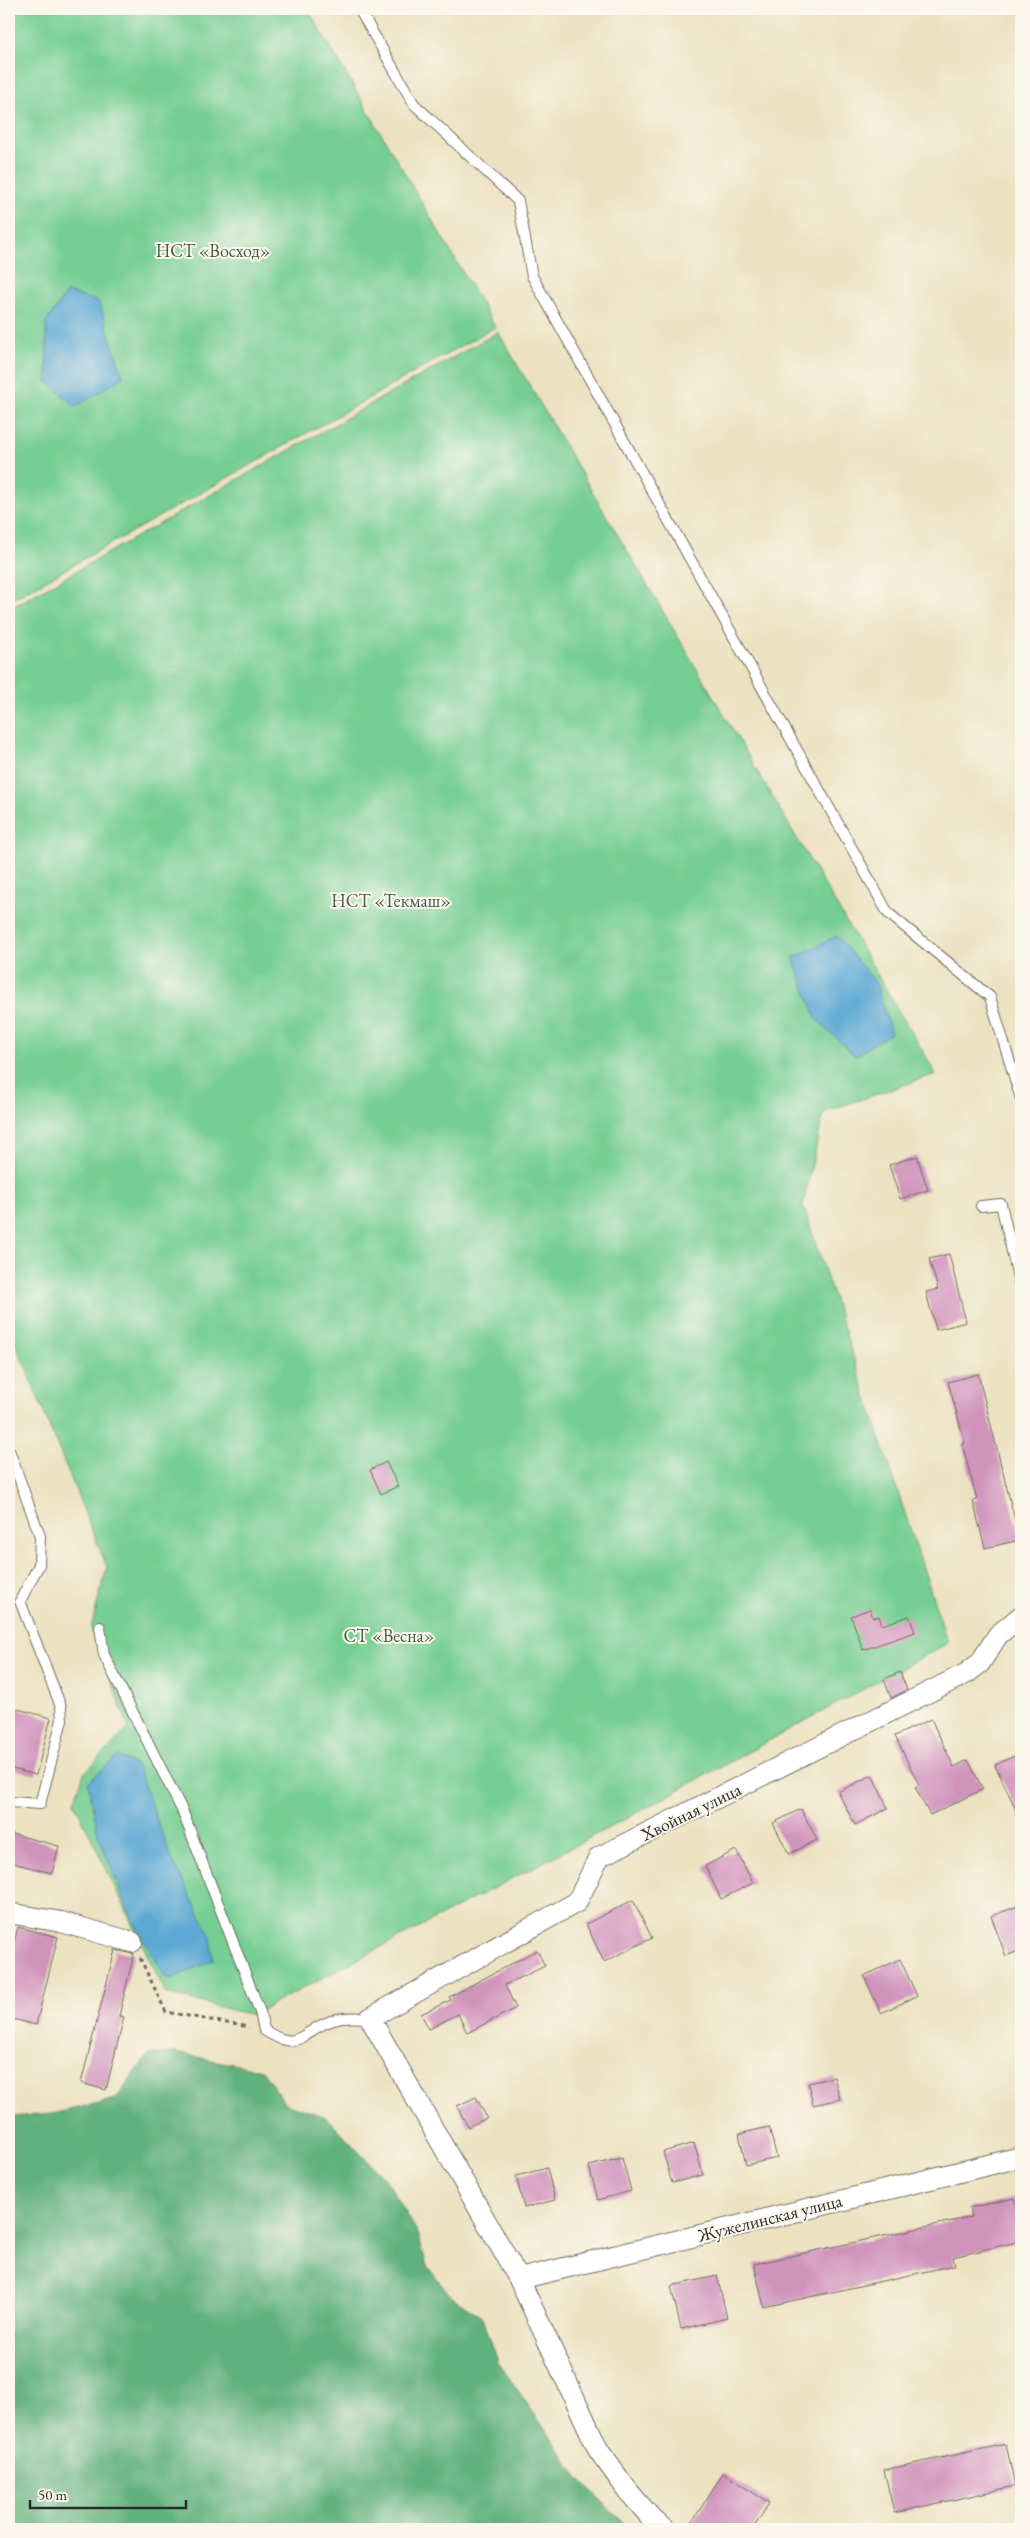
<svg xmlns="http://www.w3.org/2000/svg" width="1030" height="2538" font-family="'EB Garamond',serif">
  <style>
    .green { fill: #75ce93; stroke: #507c5f }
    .forest { fill: #60b17d; stroke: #466e54 }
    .water { fill: #5ba8d4; stroke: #436a80 }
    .building { fill: #d093bc }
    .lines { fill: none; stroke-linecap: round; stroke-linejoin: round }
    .service-casing { stroke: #6f6b60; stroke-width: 12 }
    .minor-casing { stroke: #6f6b60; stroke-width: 22 }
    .path { stroke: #6f6b60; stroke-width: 3; stroke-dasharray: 4 4; stroke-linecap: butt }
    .service { stroke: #fff; stroke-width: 10 }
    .minor { stroke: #fff; stroke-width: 20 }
    .labels { text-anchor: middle; stroke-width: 4; stroke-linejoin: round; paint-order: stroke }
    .park-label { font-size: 18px; fill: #415c4a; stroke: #fbf7ec }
    .street-label { font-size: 18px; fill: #2b2b2b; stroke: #fbf7ec }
  </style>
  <rect width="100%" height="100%" fill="#fbf7ec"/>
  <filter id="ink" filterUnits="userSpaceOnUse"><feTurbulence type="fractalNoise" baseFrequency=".02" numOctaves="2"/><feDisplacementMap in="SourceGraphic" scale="10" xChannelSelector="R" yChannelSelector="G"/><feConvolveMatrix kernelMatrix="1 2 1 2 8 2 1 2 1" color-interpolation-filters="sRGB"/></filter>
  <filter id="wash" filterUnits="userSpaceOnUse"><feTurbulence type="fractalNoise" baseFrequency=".0096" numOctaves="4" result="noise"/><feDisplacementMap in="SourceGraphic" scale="20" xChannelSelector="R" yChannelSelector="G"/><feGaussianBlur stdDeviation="1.12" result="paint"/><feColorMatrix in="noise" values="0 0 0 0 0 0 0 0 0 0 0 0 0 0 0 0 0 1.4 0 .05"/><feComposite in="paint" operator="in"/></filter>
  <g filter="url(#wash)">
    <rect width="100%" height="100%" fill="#ece2c1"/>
    <path class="green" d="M9,9H308L495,327L9,601Z
      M498,332L936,1074L824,1112L803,1205L948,1643L631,1816L252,2015L166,1994L74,1802L84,1773L129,1728L91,1628L107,1567L9,1327V609Z"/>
    <path class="forest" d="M176,2053L262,2070L285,2103L326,2117L389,2184L416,2230L427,2266L452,2297L483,2317L498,2362L579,2478L630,2529H9V2117L52,2114L116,2099L149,2054Z"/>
    <path class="water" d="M67,292L99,302L123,377L76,407L47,381L46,323Z
      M837,936L876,983L891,1033L855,1056L817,1020L793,958Z
      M118,1756L137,1766L170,1855L211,1937L213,1960L171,1979L166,1978L132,1919L98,1835L88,1782Z"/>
    <g id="blocks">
      <path class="building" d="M917,1156L928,1190L900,1199L889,1165Z
        M949,1254L966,1322L936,1330L926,1292L938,1289L929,1259Z
        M978,1374L1020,1540L985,1548L973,1501L977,1500L962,1444L965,1443L948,1382Z
        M386,1462L398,1486L381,1494L370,1470Z
        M870,1609L873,1618L879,1616L882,1625L909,1616L915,1632L863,1650L851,1616Z
        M900,1672L907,1690L891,1698L884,1679Z
        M14,1708L51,1718L36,1775L9,1768V1730Z
        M931,1719L954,1767L968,1760L983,1789L930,1815L915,1787L919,1785L895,1736Z
        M1021,1753V1820L995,1765Z
        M872,1775L888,1808L855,1825L838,1792Z
        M801,1809L817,1840L789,1854L773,1823Z
        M9,1833L59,1846L52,1873L9,1862Z
        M736,1850L753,1883L721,1899L705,1866Z
        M633,1900L652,1938L604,1962L586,1924Z
        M1021,1905V1950L1006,1956L991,1916Z
        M18,1927L58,1937L36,2025L9,2018V1961Z
        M115,1950L134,1954L119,2016L124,2017L106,2090L81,2083Z
        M537,1950L545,1966L505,1985L516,2008L467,2033L458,2014L429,2029L421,2014L451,2000L449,1997Z
        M900,1959L917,1996L881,2013L864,1976Z
        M834,2077L840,2099L813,2105L808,2083Z
        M476,2097L487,2118L468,2127L457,2106Z
        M769,2127L777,2158L746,2165L739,2134Z
        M694,2143L703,2175L672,2183L663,2152Z
        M622,2158L631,2191L598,2200L589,2166Z
        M547,2168L555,2200L524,2208L516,2176Z
        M1015,2198L1021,2226V2241L953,2257L955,2265L764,2307L754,2264L971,2217L969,2208Z
        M717,2276L727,2318L681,2329L671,2286Z
        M1006,2444L1015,2486L894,2513L884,2470Z
        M723,2473L769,2503L753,2529H704L692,2522Z"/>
    </g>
  </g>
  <g filter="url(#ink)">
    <use href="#blocks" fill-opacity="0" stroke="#6f6b60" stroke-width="1"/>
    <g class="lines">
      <defs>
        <path id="service" d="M359,9L414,104L518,201L532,276L888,913L990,997L1021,1099
          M981,1206L1001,1204L1021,1290
          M9,1450L40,1536L39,1565L20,1601L61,1707L62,1720L40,1804L9,1802
          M100,1627L104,1655L182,1810L260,2012L264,2030C302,2055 301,2029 334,2020C345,2016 359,2018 370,2018"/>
        <path id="minor" d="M9,1913L61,1922L132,1942
          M519,2279L1021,2157
          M665,2529L653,2520L628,2491L599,2451L519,2279L370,2018L577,1902L599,1857L967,1673L980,1663L998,1635L1021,1616"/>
      </defs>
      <use href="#service" class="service-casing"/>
      <use href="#minor" class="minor-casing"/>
      <path class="path" d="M140,1958L166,2012L249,2027"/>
      <use href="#service" class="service"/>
      <use href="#minor" class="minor"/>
    </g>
  </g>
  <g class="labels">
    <g class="park-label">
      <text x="213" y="257">НСТ «Восход»</text>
      <text x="391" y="907">НСТ «Текмаш»</text>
      <text x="389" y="1642">СТ «Весна»</text>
    </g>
    <g class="street-label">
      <text transform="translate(691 1812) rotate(-26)" y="6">Хвойная улица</text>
      <text transform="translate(770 2218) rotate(-14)" y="6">Жужелинская улица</text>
    </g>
  </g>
  <rect width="1030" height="2538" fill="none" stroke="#fbf7ec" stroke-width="30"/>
  <path d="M30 2500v8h156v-8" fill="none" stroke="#2b2b2b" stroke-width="2.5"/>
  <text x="38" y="2500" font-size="15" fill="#2b2b2b" stroke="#fbf7ec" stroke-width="4" paint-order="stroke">50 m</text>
</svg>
